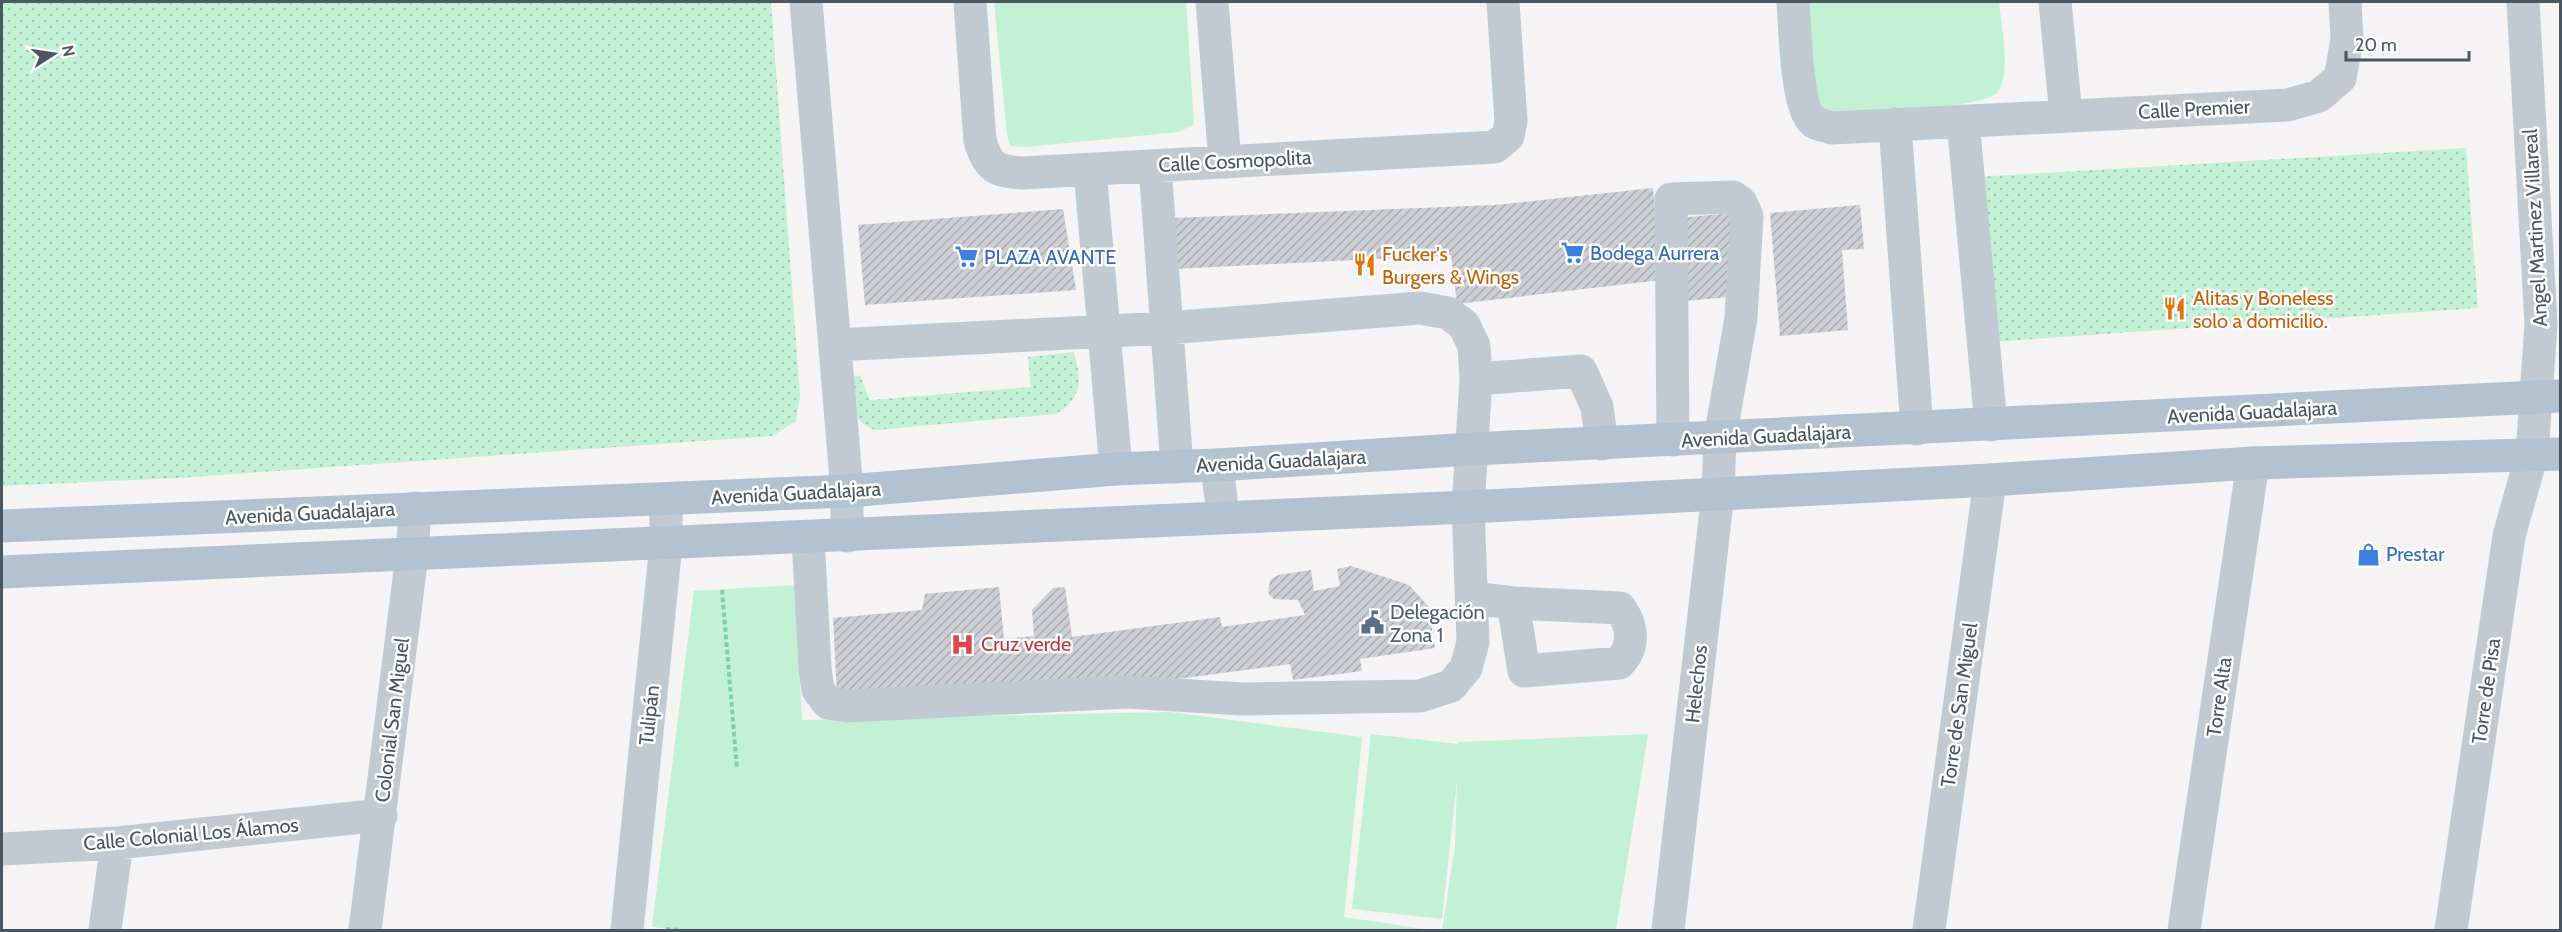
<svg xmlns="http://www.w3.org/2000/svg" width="2562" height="932" font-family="Cabin,sans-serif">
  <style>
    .grass { fill: url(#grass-dots) }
    .park { fill: #c3f1d5 }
    .building { fill: url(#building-hatch) }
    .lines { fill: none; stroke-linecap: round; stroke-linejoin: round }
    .path { stroke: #7ad0a6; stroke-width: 4; stroke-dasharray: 4.5 3; stroke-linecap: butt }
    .minor { stroke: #c1cad2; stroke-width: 33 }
    .major { stroke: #b3c2d1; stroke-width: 33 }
    .labels { text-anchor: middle; stroke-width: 5; stroke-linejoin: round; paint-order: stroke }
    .street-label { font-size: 20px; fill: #4a5661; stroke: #fff }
    .shop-label { font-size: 20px; fill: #366cbe; stroke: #fff; text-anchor: start }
    .food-label { font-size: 20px; fill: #c56008; stroke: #fff; text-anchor: start }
    .service-label { font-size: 20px; fill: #4e5e75; stroke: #fff; text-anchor: start }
    .health-label { font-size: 20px; fill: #be3a42; stroke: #fff; text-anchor: start }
  </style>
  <defs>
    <pattern id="grass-dots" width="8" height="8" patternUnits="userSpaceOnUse" patternTransform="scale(1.5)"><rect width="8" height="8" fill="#c3f1d5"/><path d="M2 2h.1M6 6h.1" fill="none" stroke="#a0c6b0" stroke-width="1.8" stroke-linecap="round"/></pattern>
    <pattern id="building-hatch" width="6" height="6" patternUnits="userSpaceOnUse" patternTransform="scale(1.5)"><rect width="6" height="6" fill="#cdcfd5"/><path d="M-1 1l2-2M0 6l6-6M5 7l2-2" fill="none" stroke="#a8abb0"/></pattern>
  </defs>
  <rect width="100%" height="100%" fill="#f5f3f3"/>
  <path class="grass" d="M2,2H771L800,396L796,421L772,436L177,478L2,486Z
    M2466,148L2478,308L1990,342L1976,177Z
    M1074,352C1081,381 1084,397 1056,414L875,430C849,419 851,405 844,380L860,375L870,400L1031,387L1028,357Z"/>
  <path class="park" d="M994,2H1186L1194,124L1179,132L1026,147L1010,146L1007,134Z
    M1800,2H1999C2001,24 2012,74 1997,93C1985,107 1854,115 1828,118L1822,115Z
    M795,585L802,720L1170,712L1362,737L1344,917L1431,930H681L652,927L694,591Z
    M1371,734L1458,744V742L1648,734L1616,930H1442L1455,846L1457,780L1442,919L1352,909Z"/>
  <path class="building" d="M1653,188L1661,280L1457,304L1451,255L1175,269L1173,218L1495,205Z
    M1860,205L1864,249L1842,250L1848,330L1780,336L1770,213Z
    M1063,209L1076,290L865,305L858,225Z
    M1732,213L1739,296L1686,301L1679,218Z
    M1351,566L1409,585L1428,606L1435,648L1360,659L1362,671L1293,680L1290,664L1154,682L837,695L833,618L922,610L925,594L999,587L1004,639L1034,636L1032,610L1053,588L1065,587L1072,637L1220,617L1222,627L1305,615L1298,600L1274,599L1268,593L1270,580L1278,575L1311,570L1314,591L1340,586L1337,569Z"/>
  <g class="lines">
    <path class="path" d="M722,590L737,769
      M666,929L681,930"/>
    <path class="minor" d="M806,2L847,491V536
      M970,2L980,141C989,168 995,171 1022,173L1495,147L1508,136L1511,121L1503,2
      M1212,2L1225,162
      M1793,2C1795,26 1796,109 1814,122C1819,125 1827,126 1832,128L2288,105L2319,96L2340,78L2347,40L2345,2
      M2055,2L2066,115
      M1963,121L1991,425
      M1895,124L1917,429
      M1155,166L1177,467
      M1090,170L1116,469
      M1476,379L1581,371L1597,407L1602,444
      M1217,465L1223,516
      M808,537L815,668L818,690L828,703L847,706L1127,692L1242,699L1420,696L1451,686L1466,668L1473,642L1468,507L1476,379L1474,346L1464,325L1448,313L1420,308L1167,328L835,345
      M1472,598L1513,603L1620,608C1633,626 1635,647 1619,663L1524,671L1513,603
      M2,849L117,843L381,815
      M105,930L117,843
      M365,930L412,555L415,508
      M627,930L666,544V499
      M1668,930L1718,493L1720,438L1741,318L1747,216L1741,203L1733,197L1671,199L1673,440
      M1929,930L1990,480
      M2184,930L2253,463
      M2451,930L2509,536L2532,454L2541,324L2523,2"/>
    <path class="major" d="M2,526L847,491L1116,469L1217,465L1472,449L2560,396
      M2,572L1468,507L1990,480L2253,463L2560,454"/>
  </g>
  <defs>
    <symbol id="supermarket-bare" viewBox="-9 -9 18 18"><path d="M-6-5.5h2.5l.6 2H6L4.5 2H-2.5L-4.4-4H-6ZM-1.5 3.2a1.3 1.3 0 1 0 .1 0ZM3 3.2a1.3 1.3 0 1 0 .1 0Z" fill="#3f7fe0" stroke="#fff" stroke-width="2.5" paint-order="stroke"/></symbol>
    <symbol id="restaurant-bare" viewBox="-9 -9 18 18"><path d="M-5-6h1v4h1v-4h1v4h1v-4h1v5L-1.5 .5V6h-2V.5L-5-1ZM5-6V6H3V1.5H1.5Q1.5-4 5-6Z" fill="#e8710a" stroke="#fff" stroke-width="2.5" paint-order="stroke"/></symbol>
    <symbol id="shop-bare" viewBox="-9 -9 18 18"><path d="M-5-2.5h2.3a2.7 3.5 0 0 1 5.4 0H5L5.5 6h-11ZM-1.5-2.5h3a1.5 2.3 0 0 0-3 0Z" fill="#3f7fe0" stroke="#fff" stroke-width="2.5" paint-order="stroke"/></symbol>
    <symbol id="civic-bare" viewBox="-9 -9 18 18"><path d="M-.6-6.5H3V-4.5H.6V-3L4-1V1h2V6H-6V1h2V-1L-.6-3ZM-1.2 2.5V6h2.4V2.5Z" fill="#5c6f8a" stroke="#fff" stroke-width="2.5" paint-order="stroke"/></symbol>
    <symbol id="hospital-bare" viewBox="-9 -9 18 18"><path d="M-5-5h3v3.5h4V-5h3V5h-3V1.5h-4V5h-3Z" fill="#e0444e" stroke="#fff" stroke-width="2.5" paint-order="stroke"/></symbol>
  </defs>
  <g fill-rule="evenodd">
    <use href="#supermarket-bare" x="1556" y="236" width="33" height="33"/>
    <use href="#supermarket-bare" x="950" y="240" width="33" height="33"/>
    <use href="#restaurant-bare" x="1348" y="248" width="33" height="33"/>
    <use href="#restaurant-bare" x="2158" y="292" width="33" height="33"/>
    <use href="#shop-bare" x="2352" y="538" width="33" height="33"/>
    <use href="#civic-bare" x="1356" y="606" width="33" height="33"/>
    <use href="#hospital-bare" x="946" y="628" width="33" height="33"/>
  </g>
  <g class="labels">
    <g class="street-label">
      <text transform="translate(2194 109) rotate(-3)" y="7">Calle Premier</text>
      <text transform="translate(1235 161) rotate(-3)" y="7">Calle Cosmopolita</text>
      <text transform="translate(2535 228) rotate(-93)" y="7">Angel Martinez Villareal</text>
      <text transform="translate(2252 412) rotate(-3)" y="7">Avenida Guadalajara</text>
      <text transform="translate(1766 436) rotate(-3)" y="7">Avenida Guadalajara</text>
      <text transform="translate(1281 461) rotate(-3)" y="7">Avenida Guadalajara</text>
      <text transform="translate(796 493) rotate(-3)" y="7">Avenida Guadalajara</text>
      <text transform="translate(310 513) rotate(-3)" y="7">Avenida Guadalajara</text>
      <text transform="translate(1696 684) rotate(-84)" y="7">Helechos</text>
      <text transform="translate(2486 691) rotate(-82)" y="7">Torre de Pisa</text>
      <text transform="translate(2219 697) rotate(-82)" y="7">Torre Alta</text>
      <text transform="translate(1959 705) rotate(-82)" y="7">Torre de San Miguel</text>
      <text transform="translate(649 715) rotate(-84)" y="7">Tulipán</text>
      <text transform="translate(392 720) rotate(-83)" y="7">Colonial San Miguel</text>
      <text transform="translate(191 834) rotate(-5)" y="7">Calle Colonial Los Álamos</text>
    </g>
    <g class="shop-label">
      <text x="1590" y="260">Bodega Aurrera</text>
      <text x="984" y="264">PLAZA AVANTE</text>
      <text x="2386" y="561">Prestar</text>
    </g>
    <g class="food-label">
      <text x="1382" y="261">Fucker's<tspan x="1382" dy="23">Burgers &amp; Wings</tspan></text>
      <text x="2193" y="305">Alitas y Boneless<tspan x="2193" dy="23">solo a domicilio.</tspan></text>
    </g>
    <g class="service-label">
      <text x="1390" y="619">Delegación<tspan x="1390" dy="23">Zona 1</tspan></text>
    </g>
    <g class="health-label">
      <text x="981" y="651">Cruz verde</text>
    </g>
  </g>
  <rect width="2562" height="932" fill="none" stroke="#4a5661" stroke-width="6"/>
  <g transform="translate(54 54) rotate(78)" stroke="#ffffff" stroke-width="4.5" paint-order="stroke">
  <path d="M0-4.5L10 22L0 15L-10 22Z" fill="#4a5661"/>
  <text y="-9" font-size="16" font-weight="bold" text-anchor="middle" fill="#4a5661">N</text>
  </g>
  <path d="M2346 51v9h123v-9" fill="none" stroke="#4a5661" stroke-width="3"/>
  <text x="2355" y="51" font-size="18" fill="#4a5661" stroke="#ffffff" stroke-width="4.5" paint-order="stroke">20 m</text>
</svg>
